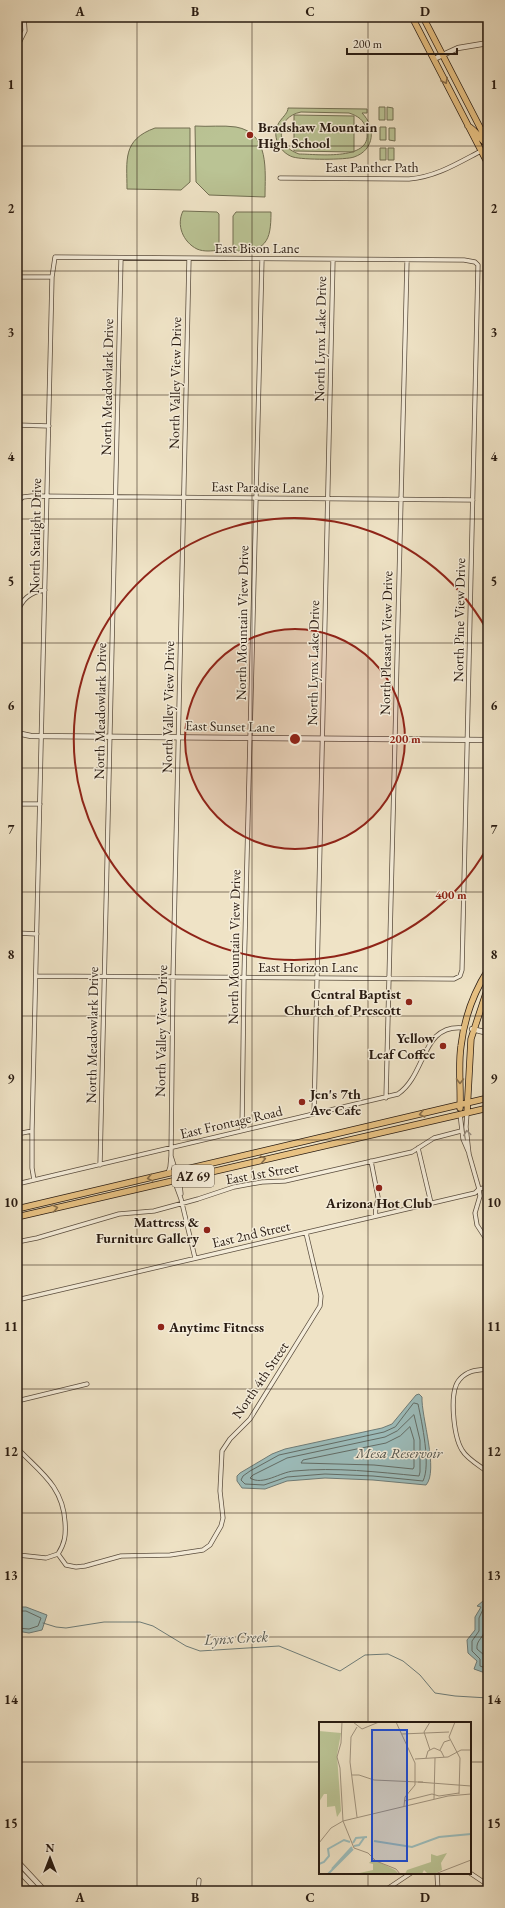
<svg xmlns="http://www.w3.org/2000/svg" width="505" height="1908" font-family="'EB Garamond',serif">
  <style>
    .green { fill: #bac394; stroke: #726f52; fill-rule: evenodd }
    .water { fill: #9cbdbc; stroke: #6e7c78 }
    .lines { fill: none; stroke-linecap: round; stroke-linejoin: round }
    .shore { stroke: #626c66; stroke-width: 1 }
    .stream { stroke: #6e7c78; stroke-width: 1 }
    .minor-casing { stroke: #5a4d3e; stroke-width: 5 }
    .tertiary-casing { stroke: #5a4d3e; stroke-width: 6 }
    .primary-casing { stroke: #291b11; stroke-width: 7 }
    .minor { stroke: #f5edda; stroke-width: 3.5 }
    .tertiary { stroke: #f5edda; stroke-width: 4.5 }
    .primary { stroke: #e8c283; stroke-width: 5.5 }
    .oneway { stroke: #886e4a }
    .oneway2 { stroke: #998e80 }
    .grid { fill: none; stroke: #291b11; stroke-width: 1; stroke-opacity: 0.55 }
    .ring { fill: none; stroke: #8f2418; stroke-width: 2 }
    .poi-dot { fill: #8f2418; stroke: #f5edda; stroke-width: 1.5 }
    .labels { text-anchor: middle; stroke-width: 3; stroke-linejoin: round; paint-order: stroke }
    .shield { fill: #f5edda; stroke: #665a4d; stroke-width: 1 }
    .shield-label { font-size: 13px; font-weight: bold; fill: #291b11 }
    .poi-label { font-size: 14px; font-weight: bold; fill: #291b11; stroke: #f5edda; text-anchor: start }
    .street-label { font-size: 14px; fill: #291b11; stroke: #f5edda }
    .water-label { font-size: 15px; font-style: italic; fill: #51544d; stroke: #f5edda }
    .inset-river { fill: none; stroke: #9cbdbc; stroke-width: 2 }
    .inset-road { fill: none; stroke: #a0937e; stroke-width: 1 }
    .view { fill: #1d4ed8; fill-opacity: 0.15; stroke: #1d4ed8; stroke-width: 2 }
    .inset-edge { fill: none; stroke: #291b11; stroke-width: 2 }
    .centre { fill: #8f2418; stroke: #f5edda; stroke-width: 2 }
    .ring-label { font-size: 12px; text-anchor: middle; font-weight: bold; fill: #8f2418; stroke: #f5edda; stroke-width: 3; stroke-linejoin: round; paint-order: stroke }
    .neatline { fill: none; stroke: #291b11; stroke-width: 1.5 }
    .grid-label { font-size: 13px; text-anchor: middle; font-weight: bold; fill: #291b11 }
  </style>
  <rect width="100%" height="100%" fill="#efe3c6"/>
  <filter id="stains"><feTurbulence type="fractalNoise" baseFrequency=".005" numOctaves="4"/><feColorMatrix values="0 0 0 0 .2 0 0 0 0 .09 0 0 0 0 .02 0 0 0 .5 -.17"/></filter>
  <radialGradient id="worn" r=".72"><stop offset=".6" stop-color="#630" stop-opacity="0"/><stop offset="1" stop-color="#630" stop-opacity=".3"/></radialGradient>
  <path class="green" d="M379,107H385V120H379Z
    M387,107L393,108V120H387Z
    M288,108L367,109V113H362C376,127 375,150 354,157C346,160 303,160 293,157C286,155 279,148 277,141C271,122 288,117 288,108ZM301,112L349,113C358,116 364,120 366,129C376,162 316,154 299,154C274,146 276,117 301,112Z
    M294,115L354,116V152L294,151Z
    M195,126C208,127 223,125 236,127C270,133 265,171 265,197L209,195L196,182Z
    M380,127H386V140H380Z
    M155,128H190V182L181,190L127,189C127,160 122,140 155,128Z
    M389,128H395V141L389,140Z
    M380,148H386V160H380Z
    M388,148H394V160H388Z
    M183,211L217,212L219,214V250C212,251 204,252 197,249C183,242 176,225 183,211Z
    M236,212H271C271,242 266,252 233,251V216Z"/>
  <path class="water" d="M419,1394L422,1397C421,1416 439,1471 426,1485L373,1480L325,1478L287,1481L265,1489L242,1488L237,1481V1476L240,1473L272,1454L285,1449L382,1428L392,1424L416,1395Z
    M488,1599V1674L474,1669L477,1661L468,1653L467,1640L475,1630V1617L481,1607L477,1606L483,1601Z
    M17,1607H26L47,1615L42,1630L29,1633L17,1631Z"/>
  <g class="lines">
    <path class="shore" d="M414,1403L418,1404C422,1423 431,1465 423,1481L373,1476L325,1474L287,1477L264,1485L245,1484L241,1480L243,1476L250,1471L279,1455L384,1432L395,1427Z
      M414,1415L420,1440V1472L419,1476C377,1472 336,1467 294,1471C280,1472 263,1486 250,1478L253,1475L287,1458L385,1437L397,1431Z
      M410,1427L414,1440V1467L413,1469L374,1465L301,1463L303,1460L386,1443L400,1436Z
      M488,1604L485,1605L479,1618V1631L472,1641V1651L480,1659V1666L488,1669
      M17,1611H26L41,1618L38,1626L29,1629L17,1628
      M488,1613C484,1620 486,1624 484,1632C482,1639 476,1641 477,1649L484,1655L488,1664"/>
    <path class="stream" d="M43,1623L56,1627L66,1628L104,1622H140L153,1626L186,1646L200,1651L279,1646L340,1671L365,1655L388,1654L403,1661L420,1675L435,1693L455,1696L488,1698"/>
    <defs>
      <path id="minor" d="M485,17V43
        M17,47L25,31L24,17
        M280,178L409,179C436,177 458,163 481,151
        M17,277H52
        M17,425L49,426
        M17,502L23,497L32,496L473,500
        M17,613C22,599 30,592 45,590
        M17,804H40
        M17,933L37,934
        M386,1098L407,261
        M467,1113L466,1127L469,1154L479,1189L480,1196L475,1213L477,1225L488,1242
        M314,1114L333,260
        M460,1114L463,1139L469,1153
        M242,1131L244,977L262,259
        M17,1134L32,1131
        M418,1148L431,1203
        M171,1156L176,1172L174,1180L181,1199L195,1258
        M371,1161L378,1197C378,1204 374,1208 376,1216
        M100,1165L121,258
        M168,1173L170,1167L171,1156L173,977L189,259
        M34,1180L32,1168V1131L52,277L55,257L464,260L475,262L478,265L462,970L460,976L454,979L36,976
        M17,1184L398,1094C427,1074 421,1023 464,1028
        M181,1194L180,1185L184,1180
        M17,1242L37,1238L119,1214L154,1211L198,1199L234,1187L262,1182L285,1181L412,1152L434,1138L461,1131
        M17,1300L475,1193L479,1189L488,1187
        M488,1369C477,1370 468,1370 460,1379C448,1391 454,1437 462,1450C467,1459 480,1466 488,1472
        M17,1401L87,1384
        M17,1448C40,1472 63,1486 65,1522C66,1535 65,1543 58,1554L46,1558L18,1555
        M58,1554L66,1565L76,1567L85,1566L121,1556L170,1555L203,1550L210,1545L221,1526L223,1518L220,1491L222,1451L230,1439L250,1419L320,1306L321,1296L306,1233
        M437,1873L438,1891
        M470,1873L488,1885
        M198,1891L199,1880
        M384,1891L411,1873"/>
      <path id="tertiary" d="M434,59L458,48L488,43
        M17,733L31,736L488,740
        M472,1029L488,1033
        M17,1861L45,1891
        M17,1869L38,1891"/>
      <path id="primary" d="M412,17L488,164
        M423,17L488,143
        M468,126C477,131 480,140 488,145
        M460,1108C461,1088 458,1066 461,1046C464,1020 474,992 488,970
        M467,1113L471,1039L488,987
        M17,1209L488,1098
        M17,1217L488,1108"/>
    </defs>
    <use href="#minor" class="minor-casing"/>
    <use href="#tertiary" class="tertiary-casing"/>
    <use href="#primary" class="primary-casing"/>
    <use href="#minor" class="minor"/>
    <use href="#tertiary" class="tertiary"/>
    <use href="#primary" class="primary"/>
  </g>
  <defs><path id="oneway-chevron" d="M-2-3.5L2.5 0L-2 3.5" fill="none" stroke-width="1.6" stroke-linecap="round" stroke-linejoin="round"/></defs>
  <g class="oneway">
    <use href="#oneway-chevron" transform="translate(445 81) rotate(63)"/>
    <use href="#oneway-chevron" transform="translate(460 1081) rotate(91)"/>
    <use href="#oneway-chevron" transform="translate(422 1114) rotate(167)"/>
    <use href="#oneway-chevron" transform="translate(263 1159) rotate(-13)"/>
    <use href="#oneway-chevron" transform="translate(150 1178) rotate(167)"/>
    <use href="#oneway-chevron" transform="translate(55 1208) rotate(-13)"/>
  </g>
  <use class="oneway2" href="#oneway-chevron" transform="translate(467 1133) rotate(-98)"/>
  <path class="grid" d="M137,17V1891M252,17V1891M368,17V1723M17,146H488M17,271H488M17,395H488M17,519H488M17,643H488M17,768H488M17,892H488M17,1016H488M17,1140H488M17,1265H488M17,1389H488M17,1513H488M17,1637H488M17,1762H320M470,1762H488M368,1873V1891"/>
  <circle cx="295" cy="739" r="110" fill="#8f2418" fill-opacity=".12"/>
  <g class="ring">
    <circle cx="295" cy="739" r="110"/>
    <path d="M487 848A221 221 0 1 1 487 630"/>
  </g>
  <g class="poi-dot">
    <circle cx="250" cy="135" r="4"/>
    <circle cx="409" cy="1002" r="4"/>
    <circle cx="443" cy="1046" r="4"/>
    <circle cx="302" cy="1102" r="4"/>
    <circle cx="379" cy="1188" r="4"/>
    <circle cx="207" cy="1230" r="4"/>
    <circle cx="161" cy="1327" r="4"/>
  </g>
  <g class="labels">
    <rect class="shield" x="172" y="1165" width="42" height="22" rx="3"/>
    <g class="shield-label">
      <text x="193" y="1181">AZ 69</text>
    </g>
    <g class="poi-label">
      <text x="258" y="132">Bradshaw Mountain<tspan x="258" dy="16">High School</tspan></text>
      <text x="401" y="999" text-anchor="end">Central Baptist<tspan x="401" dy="16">Churtch of Prescott</tspan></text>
      <text x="435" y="1043" text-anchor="end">Yellow<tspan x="435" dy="16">Leaf Coffee</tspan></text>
      <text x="310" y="1099">Jen's 7th<tspan x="310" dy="16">Ave Cafe</tspan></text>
      <text x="379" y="1208" text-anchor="middle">Arizona Hot Club</text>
      <text x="199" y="1227" text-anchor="end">Mattress &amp;<tspan x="199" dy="16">Furniture Gallery</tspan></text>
      <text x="169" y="1332">Anytime Fitness</text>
    </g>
    <g class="street-label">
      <text x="372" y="172">East Panther Path</text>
      <text x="257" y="253">East Bison Lane</text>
      <text transform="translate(320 339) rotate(-89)" y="5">North Lynx Lake Drive</text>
      <text transform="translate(175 383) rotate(-89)" y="5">North Valley View Drive</text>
      <text transform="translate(107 387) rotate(-89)" y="5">North Meadowlark Drive</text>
      <text transform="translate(260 487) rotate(1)" y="5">East Paradise Lane</text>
      <text transform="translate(35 536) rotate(-89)" y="5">North Starlight Drive</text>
      <text transform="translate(459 620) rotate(-89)" y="5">North Pine View Drive</text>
      <text transform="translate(242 623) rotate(-89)" y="5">North Mountain View Drive</text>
      <text transform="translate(386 643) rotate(-89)" y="5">North Pleasant View Drive</text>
      <text transform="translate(313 663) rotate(-89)" y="5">North Lynx Lake Drive</text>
      <text transform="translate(168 707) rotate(-89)" y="5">North Valley View Drive</text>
      <text transform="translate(100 711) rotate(-89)" y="5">North Meadowlark Drive</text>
      <text transform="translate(230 726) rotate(1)" y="5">East Sunset Lane</text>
      <text transform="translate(234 947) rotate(-89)" y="5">North Mountain View Drive</text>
      <text x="308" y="972">East Horizon Lane</text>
      <text transform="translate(161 1031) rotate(-89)" y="5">North Valley View Drive</text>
      <text transform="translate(92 1035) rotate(-89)" y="5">North Meadowlark Drive</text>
      <text transform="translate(231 1122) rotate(-13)" y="5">East Frontage Road</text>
      <text transform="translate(262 1173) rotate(-10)" y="5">East 1st Street</text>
      <text transform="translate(251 1234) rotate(-13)" y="5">East 2nd Street</text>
      <text transform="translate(260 1380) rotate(-56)" y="5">North 4th Street</text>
    </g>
    <g class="water-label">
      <text x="399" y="1458">Mesa Reservoir</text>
      <text transform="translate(236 1638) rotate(-3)" y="5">Lynx Creek</text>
    </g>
  </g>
  <g transform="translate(319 1722)">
    <rect width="152" height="152" fill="#efe3c6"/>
    <path d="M0,9L22,11L18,33L22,89L18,95L16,84L8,85V72H5L0,80ZM128,131L122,141L123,148L115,152H109L105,148L103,152H86L88,148L112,140V132L118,134ZM54,137L76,148L80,152H36L54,148V142L50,141Z" fill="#bac394"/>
    <path class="inset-river" d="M55,119L93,125L120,115L152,112M34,121L37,116L48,115M35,124L40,123L45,116M0,142L5,140L10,134L9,127L25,118L31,120M13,147L33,125M9,152L34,127"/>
    <path class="inset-road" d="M23,0L22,21L18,35L21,46L24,99M34,0L43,7L60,0M77,0L96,41V63L86,75L85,84M136,0L130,15L141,36L140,72M38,5L32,15L31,40L38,95M83,12L130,10M111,28L105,10L111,0M121,28L125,20L131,18M107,36L109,29L115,26L122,29L125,35M96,37L129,35L142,28H152M33,53H40L55,58L99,60M104,60H99L152,64M115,77L116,36M85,79L113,72L120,74L140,71M24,99L35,126L49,131L57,139L77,147L81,152M0,121L12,106L24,99L129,74L152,72M116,152L152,138"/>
    <path class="view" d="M53,8H88V139H53Z"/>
    <rect width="152" height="152" class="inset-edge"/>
  </g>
  <circle cx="295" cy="739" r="6" class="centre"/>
  <g class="ring-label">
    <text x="405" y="743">200 m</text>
    <text x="451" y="899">400 m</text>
  </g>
  <rect width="505" height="1908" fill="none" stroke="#efe3c6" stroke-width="44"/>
  <g transform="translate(50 1858)" stroke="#f5edda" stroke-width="3" paint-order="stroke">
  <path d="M0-3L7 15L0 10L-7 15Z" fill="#291b11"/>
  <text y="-6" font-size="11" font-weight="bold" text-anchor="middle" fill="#291b11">N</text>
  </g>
  <path d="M347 48v6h110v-6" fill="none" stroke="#291b11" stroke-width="2"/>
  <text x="353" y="48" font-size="12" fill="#291b11" stroke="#f5edda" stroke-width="3" paint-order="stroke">200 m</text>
  <rect x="22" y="22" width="461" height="1864" class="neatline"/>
  <g class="grid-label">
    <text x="80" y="16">A</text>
    <text x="195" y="16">B</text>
    <text x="310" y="16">C</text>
    <text x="425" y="16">D</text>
    <text x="11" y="89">1</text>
    <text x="494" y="89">1</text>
    <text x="11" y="213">2</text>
    <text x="494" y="213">2</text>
    <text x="11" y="337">3</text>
    <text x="494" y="337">3</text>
    <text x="11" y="461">4</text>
    <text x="494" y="461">4</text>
    <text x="11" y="586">5</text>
    <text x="494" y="586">5</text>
    <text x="11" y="710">6</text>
    <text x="494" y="710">6</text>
    <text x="11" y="834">7</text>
    <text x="494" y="834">7</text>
    <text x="11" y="959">8</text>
    <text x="494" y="959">8</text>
    <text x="11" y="1083">9</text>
    <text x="494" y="1083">9</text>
    <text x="11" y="1207">10</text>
    <text x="494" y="1207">10</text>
    <text x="11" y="1331">11</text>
    <text x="494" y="1331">11</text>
    <text x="11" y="1456">12</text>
    <text x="494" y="1456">12</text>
    <text x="11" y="1580">13</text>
    <text x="494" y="1580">13</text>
    <text x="11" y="1704">14</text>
    <text x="494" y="1704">14</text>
    <text x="11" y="1828">15</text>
    <text x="494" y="1828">15</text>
    <text x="80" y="1902">A</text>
    <text x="195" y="1902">B</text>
    <text x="310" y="1902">C</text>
    <text x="425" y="1902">D</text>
  </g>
  <rect width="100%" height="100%" filter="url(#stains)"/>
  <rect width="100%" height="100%" fill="url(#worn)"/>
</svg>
